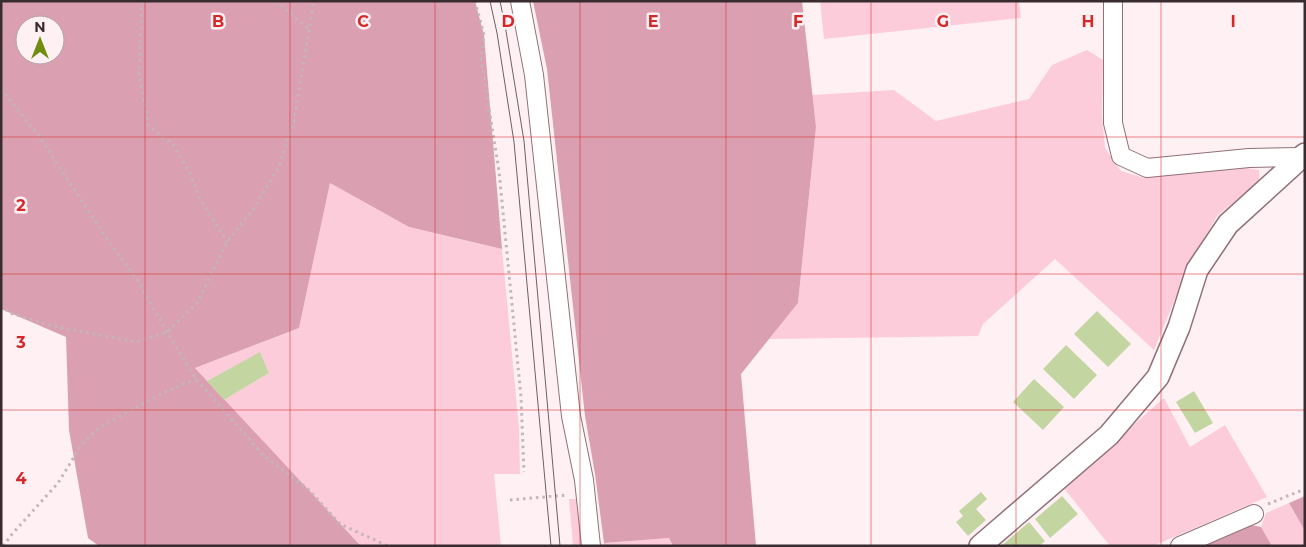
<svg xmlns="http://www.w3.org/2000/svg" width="1306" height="547" font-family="Montserrat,sans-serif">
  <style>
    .green { fill: #fdccda }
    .forest { fill: #daa0b1; fill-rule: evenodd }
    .building { fill: #c3d6a1 }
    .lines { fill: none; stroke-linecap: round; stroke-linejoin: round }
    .minor-casing { stroke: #907079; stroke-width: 20 }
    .tertiary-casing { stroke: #907079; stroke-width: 24 }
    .path { stroke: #c3b5b9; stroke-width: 3; stroke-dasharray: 2.5 4; stroke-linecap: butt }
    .minor { stroke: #fff; stroke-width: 18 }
    .tertiary { stroke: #fff; stroke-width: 21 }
    .tram { stroke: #6d6064; stroke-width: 1 }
    .grid { fill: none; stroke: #d62828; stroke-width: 1; stroke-opacity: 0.55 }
    .grid-label { font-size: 16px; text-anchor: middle; font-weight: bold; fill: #d62828; stroke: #fff0f4; stroke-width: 5; stroke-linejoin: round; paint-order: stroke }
  </style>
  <rect width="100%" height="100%" fill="#fff0f4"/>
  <path class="green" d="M820,1H1019L1021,18L824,39Z
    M1087,50L1103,60L1102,115L1105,148L1121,171L1144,178L1239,167L1259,170V181L1217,216L1189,265L1154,350L1055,259L983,324L978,336L769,339L798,303L816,127L812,95L894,90L936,121L1029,99L1052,65Z
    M330,183L409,227L502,249L519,428L520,474H494L501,546H365L359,544L224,400L269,373L260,353L207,381L195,368L299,328Z
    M1164,398L1190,447L1225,425L1267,497L1153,546H1110L1063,487Z
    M569,499H579L583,546H573Z
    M1289,503L1305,531V546H1272L1261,527L1266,513Z
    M669,538L673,546H600L604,543Z"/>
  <path class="forest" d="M1,1H475L484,35L502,249L409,227L330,183L299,328L195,368L359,544L365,546H99L88,538L69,430L66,337L1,309ZM25,25H55V55H25Z
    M533,1H802L816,127L798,303L741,374L756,546H673L669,538L604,543L595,474L585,416L547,69Z
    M1305,496V531L1289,503Z
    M1247,524L1261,527L1272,546H1196Z"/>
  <path class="building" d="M1097,311L1131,344L1108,367L1074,334Z
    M1066,345L1097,375L1074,399L1043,369Z
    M260,352L269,373L224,400L207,381Z
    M1034,379L1064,407L1043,430L1013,402Z
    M1194,391L1213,423L1195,433L1176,402Z
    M981,492L987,499L976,509L986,520L968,536L956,522L963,516L959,511Z
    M1062,496L1078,514L1050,538L1035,519Z
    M1029,522L1045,541L1039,546H1001Z"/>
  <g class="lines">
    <defs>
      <path id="minor" d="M520,1L534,75L571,416L584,480L591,546
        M1113,1V123L1121,156L1147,168L1249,158L1301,157
        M1180,546L1254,514"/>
      <path id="tertiary" d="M980,546L1109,435L1158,377L1179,327L1197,270L1228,224L1305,154"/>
    </defs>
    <use href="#minor" class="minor-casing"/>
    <use href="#tertiary" class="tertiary-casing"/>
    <path class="path" d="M1,1H2
      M142,1L139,73L149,126L174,146L189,171L200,199L227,242
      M276,1L310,30
      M475,1L484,35L481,59L499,171L521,397L524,472
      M1,89L39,136L105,236L136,278L167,332L196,379L263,455L308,489L340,524L388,546
      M1,305L10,313L53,326L136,342L167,332L197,303L227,242L254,208L279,167L294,121L314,1
      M510,500L567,495
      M1268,504L1305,489
      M3,546L13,533L58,483L82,444L100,427L167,391L196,379"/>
    <use href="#minor" class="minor"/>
    <use href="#tertiary" class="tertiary"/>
    <path class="tram" d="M490,1L497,33L514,142L551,546
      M500,1L506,31L524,141L560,546"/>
  </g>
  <path class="grid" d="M145,1V546M290,1V546M435,1V546M580,1V546M726,1V546M871,1V546M1016,1V546M1161,1V546M1,137H1305M1,274H1305M1,410H1305"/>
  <g class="grid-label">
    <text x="218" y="27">B</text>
    <text x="363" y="27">C</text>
    <text x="508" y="27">D</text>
    <text x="653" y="27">E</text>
    <text x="798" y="27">F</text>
    <text x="943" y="27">G</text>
    <text x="1088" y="27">H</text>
    <text x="1233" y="27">I</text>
    <text x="21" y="211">2</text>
    <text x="21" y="348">3</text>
    <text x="21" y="484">4</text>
  </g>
  <rect width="1306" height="547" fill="none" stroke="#392c30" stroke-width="5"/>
  <g transform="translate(40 40)"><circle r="24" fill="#fff0f4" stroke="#b0a2a6"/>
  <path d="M0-4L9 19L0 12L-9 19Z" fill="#6f8d0e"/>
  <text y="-8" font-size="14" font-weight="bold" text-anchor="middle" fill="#392c30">N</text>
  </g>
</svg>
